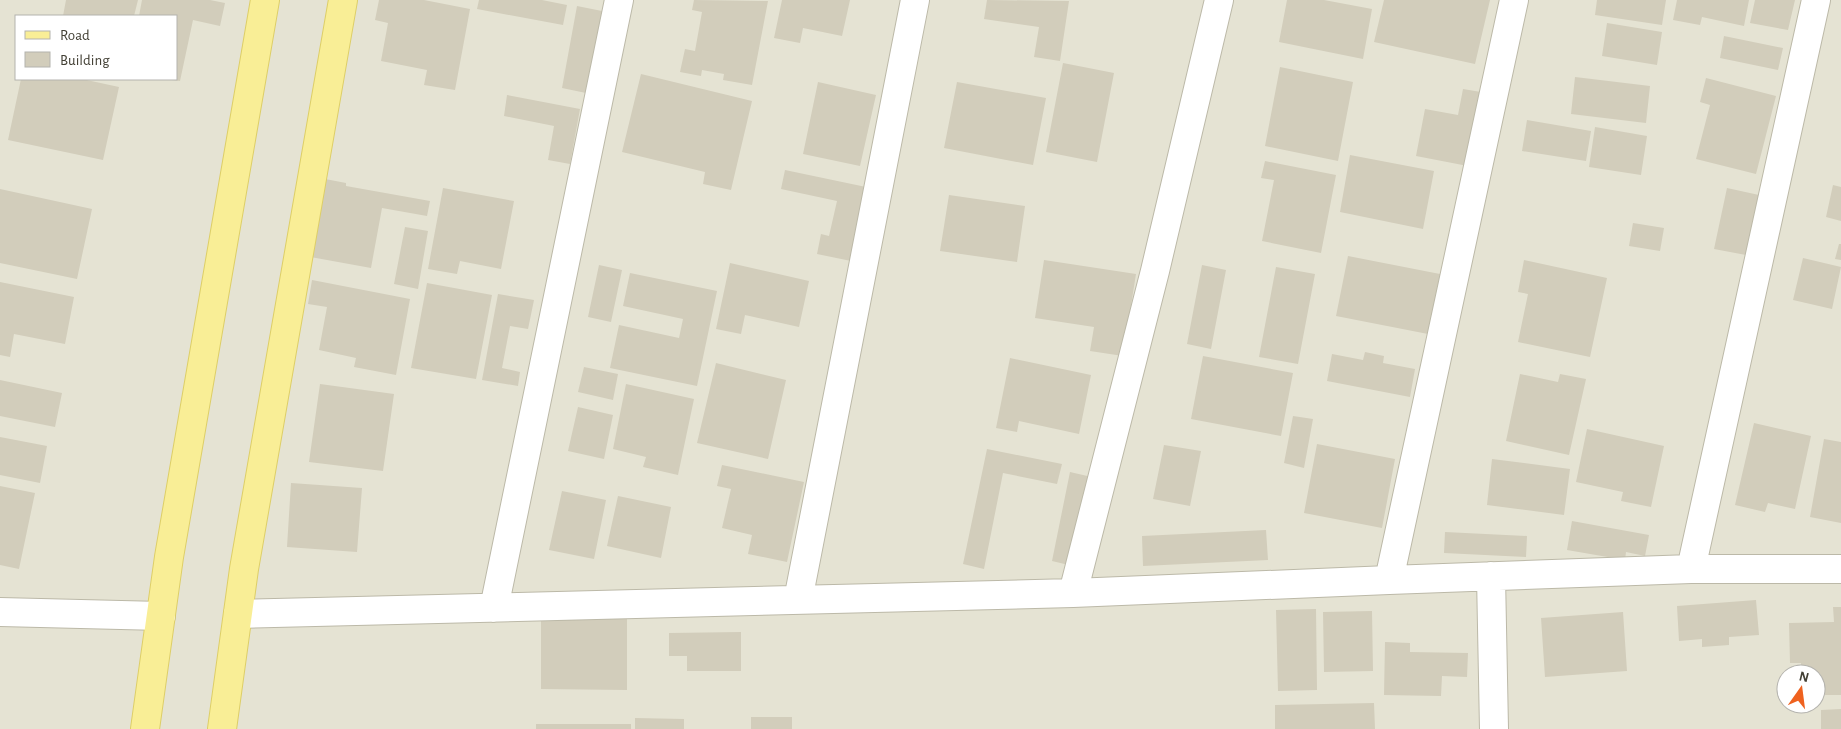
<svg xmlns="http://www.w3.org/2000/svg" width="1841" height="729" font-family="'Alegreya Sans',sans-serif">
  <style>
    .residential { fill: #e5e3d3; fill-rule: evenodd }
    .building { fill: #d2cdbb }
    .lines { fill: none; stroke-linecap: round; stroke-linejoin: round }
    .minor-casing { stroke: #bcb9a8; stroke-width: 30 }
    .major-casing { stroke: #ddce67; stroke-width: 30 }
    .minor { stroke: #fff; stroke-width: 28 }
    .major { stroke: #f9ee96; stroke-width: 28 }
  </style>
  <rect width="100%" height="100%" fill="#f1f0e5"/>
  <path class="residential" d="M0,0H1841V729H0ZM16,16H176V79H16ZM1786,674H1816V704H1786Z"/>
  <path class="building" d="M66,0H138L134,16H63Z
    M142,0H210L225,3L220,26L193,20L180,81L172,80L176,79V16H139Z
    M379,0H424L470,9L455,90L424,85L427,70L381,61L388,23L375,20Z
    M479,0H542L567,5L563,25L477,9Z
    M694,0L768,1L752,85L723,80L724,74L702,70L701,76L680,72L685,49L695,51L702,12L692,10Z
    M782,0H850L842,36L803,28L800,43L774,38Z
    M987,0L1069,1L1060,61L1034,57L1039,27L984,19Z
    M1287,0H1324L1372,9L1363,59L1279,42Z
    M1384,0H1490L1475,64L1374,42Z
    M1597,0H1666L1662,25L1595,15Z
    M1677,0H1749L1744,26L1702,17L1700,25L1673,20Z
    M1755,0H1795L1788,30L1750,23Z
    M577,6L602,11L586,93L562,88Z
    M1607,23L1662,32L1657,65L1602,56Z
    M1724,36L1783,48L1778,70L1720,58Z
    M1063,63L1114,73L1097,162L1046,152Z
    M1280,67L1353,82L1338,161L1265,146Z
    M641,74L752,101L731,190L703,184L705,172L622,152Z
    M1575,77L1650,86L1646,123L1571,114Z
    M1706,78L1776,96L1756,174L1696,159L1710,105L1700,102Z
    M21,79H82L119,87L103,160L8,140Z
    M818,82L876,95L860,166L803,154Z
    M957,82L1046,98L1033,165L944,148Z
    M1463,89L1487,93L1473,167L1416,156L1425,109L1458,115Z
    M507,95L580,109L570,164L548,160L554,126L504,116Z
    M1527,120L1591,131L1586,161L1522,151Z
    M1595,127L1647,136L1641,175L1589,167Z
    M1350,155L1434,171L1423,229L1340,212Z
    M1265,161L1336,175L1321,253L1262,241L1274,180L1261,178Z
    M785,170L866,187L851,261L817,254L821,234L829,236L837,201L781,189Z
    M320,178L346,183V186L430,201L427,216L382,208L371,268L305,256Z
    M1833,185L1841,187V221L1826,217Z
    M443,188L514,201L501,269L460,261L457,274L428,269Z
    M1727,188L1759,195L1746,255L1714,249Z
    M0,189L92,209L77,279L0,263Z
    M949,195L1025,206L1017,262L940,251Z
    M1633,223L1664,228L1660,251L1629,246Z
    M405,227L428,231L418,289L394,284Z
    M1839,244H1841V260L1835,259Z
    M1348,256L1440,274L1428,334L1336,316Z
    M1803,258L1841,267L1832,309L1793,300Z
    M1044,260L1136,274L1123,356L1090,351L1094,327L1035,318Z
    M1524,260L1607,278L1590,357L1518,342L1528,294L1518,292Z
    M730,263L809,281L799,327L745,315L741,334L716,329Z
    M599,265L622,270L611,322L588,317Z
    M1202,265L1226,270L1211,349L1187,344Z
    M1276,267L1315,274L1298,364L1259,357Z
    M630,273L717,291L697,386L610,368L619,325L679,338L683,319L623,306Z
    M312,280L410,299L396,375L354,367L356,358L319,350L327,307L308,304Z
    M0,282L74,297L65,344L14,334L10,357L0,355Z
    M427,283L492,295L476,379L411,368Z
    M498,294L534,300L528,329L510,326L502,368L520,372L518,386L482,380Z
    M1365,352L1384,356L1383,363L1415,369L1410,397L1327,381L1332,354L1363,360Z
    M1203,356L1293,373L1281,436L1191,419Z
    M1010,358L1091,375L1079,434L1019,421L1017,432L996,428Z
    M716,363L786,380L768,459L697,443Z
    M584,367L618,374L613,400L578,392Z
    M1520,374L1558,382L1560,374L1586,379L1569,455L1506,441Z
    M0,380L62,393L55,427L0,416Z
    M320,384L394,394L383,471L309,462Z
    M626,384L694,399L678,475L643,467L646,457L613,449Z
    M578,407L613,415L604,459L568,451Z
    M1293,416L1313,419L1304,468L1284,463Z
    M1754,423L1811,436L1795,509L1768,503L1765,512L1735,505Z
    M1587,429L1664,446L1651,507L1621,501L1623,492L1576,482Z
    M0,437L47,446L40,483L0,475Z
    M1824,439L1841,442V523L1810,517Z
    M1317,444L1395,459L1382,528L1304,513Z
    M1164,445L1201,451L1190,506L1153,499Z
    M987,449L1062,464L1057,484L1003,473L984,569L963,564Z
    M1492,459L1570,469L1564,515L1487,505Z
    M722,465L804,482L787,562L748,554L752,535L722,528L731,489L717,486Z
    M1070,472L1096,478L1077,567L1052,561Z
    M291,483L362,488L357,552L287,547Z
    M0,486L35,493L19,569L0,565Z
    M562,491L606,500L594,559L549,550Z
    M618,496L671,507L661,558L607,546Z
    M1572,521L1649,535L1645,556L1626,552L1625,560L1567,550Z
    M1266,530L1268,560L1143,566L1142,536Z
    M1445,532L1527,536L1526,557L1444,553Z
    M1756,600L1759,635L1729,637V645L1702,647V639L1679,641L1677,606Z
    M1833,607H1841V695H1816V674H1801V663H1790L1789,623L1834,622Z
    M1316,609L1317,690L1278,691L1276,610Z
    M1372,611L1373,671L1324,672L1323,612Z
    M1623,612L1627,671L1545,677L1541,618Z
    M541,618H627V690L541,689Z
    M741,632V671H687V656H669V633Z
    M1385,642L1410,643V652L1468,653L1467,677L1442,676L1441,696L1384,695Z
    M1784,678H1786V694H1784Z
    M1374,703L1375,729H1275V705Z
    M1841,709V729H1821V710Z
    M751,717H792V729H751Z
    M635,718L684,719V729H635Z
    M536,724H631V729H536Z"/>
  <g class="lines">
    <defs>
      <path id="minor" d="M1691,569L1816,0
        M1491,576L1494,729
        M1389,580L1514,0
        M1073,593L1155,271L1219,0
        M798,600L915,0
        M494,608L619,0
        M0,612L161,616
        M238,614L1073,593L1389,580L1691,569H1841"/>
      <path id="major" d="M145,729L169,557L265,0
        M222,729L244,569L343,0"/>
    </defs>
    <use href="#minor" class="minor-casing"/>
    <use href="#major" class="major-casing"/>
    <use href="#minor" class="minor"/>
    <use href="#major" class="major"/>
  </g>
  <rect x="15" y="15" width="162" height="65" fill="#ffffff" stroke="#b4b3ae"/>
  <rect x="25" y="31" width="25" height="8" fill="#f9ee96" stroke="#b4b3ae"/>
  <text x="60" y="40" font-size="15" fill="#434035">Road</text>
  <rect x="25" y="52" width="25" height="15" fill="#d2cdbb" stroke="#b4b3ae"/>
  <text x="60" y="65" font-size="15" fill="#434035">Building</text>
  <g transform="translate(1801 689) rotate(14)"><circle r="24" fill="#ffffff" stroke="#b4b3ae"/>
  <path d="M0-4L9 19L0 12L-9 19Z" fill="#ef621f"/>
  <text y="-8" font-size="14" font-weight="bold" text-anchor="middle" fill="#434035">N</text>
  </g>
</svg>
